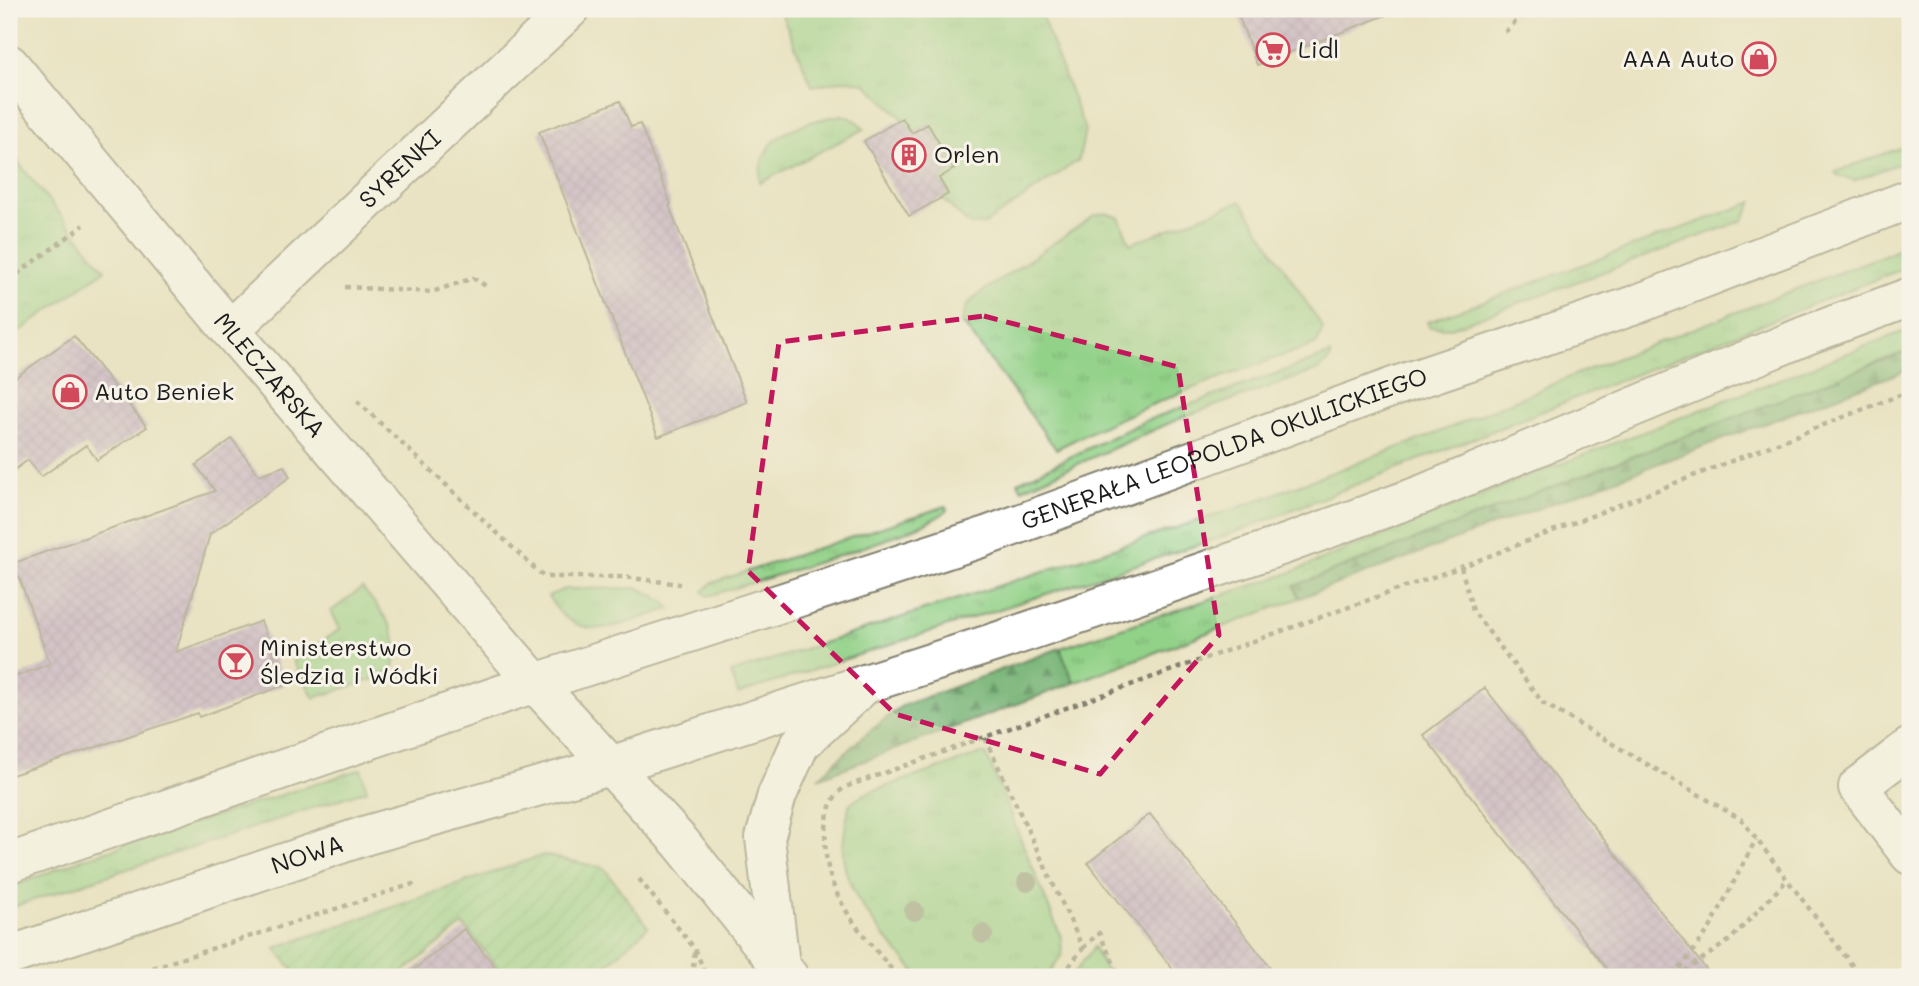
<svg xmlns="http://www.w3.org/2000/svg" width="1919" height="986" font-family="Mali,sans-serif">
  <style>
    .grass { fill: url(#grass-tufts); stroke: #577652; stroke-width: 2 }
    .forest { fill: url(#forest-firs); stroke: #486848; stroke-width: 2 }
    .garden { fill: url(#garden-furrows); stroke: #577652; stroke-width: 2 }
    .building { fill: url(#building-cross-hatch) }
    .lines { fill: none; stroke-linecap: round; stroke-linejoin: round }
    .minor-casing { stroke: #838070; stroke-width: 42 }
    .secondary-casing { stroke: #838070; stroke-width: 42 }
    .path { stroke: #838070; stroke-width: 4.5; stroke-dasharray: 5 5; stroke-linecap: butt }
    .minor { stroke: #fff; stroke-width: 38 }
    .secondary { stroke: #fff; stroke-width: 38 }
    .tree { fill: #8f987c }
    .marked { fill: none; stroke: #c2185b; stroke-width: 5; stroke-dasharray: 14 9; stroke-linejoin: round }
    .labels { text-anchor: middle; stroke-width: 6; stroke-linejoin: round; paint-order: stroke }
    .poi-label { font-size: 24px; fill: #1c1c1c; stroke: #f7f3e8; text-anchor: start }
    .street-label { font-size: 24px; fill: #1c1c1c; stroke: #f7f3e8 }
  </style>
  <defs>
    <pattern id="grass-tufts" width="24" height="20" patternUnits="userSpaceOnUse" patternTransform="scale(1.75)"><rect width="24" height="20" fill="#92d188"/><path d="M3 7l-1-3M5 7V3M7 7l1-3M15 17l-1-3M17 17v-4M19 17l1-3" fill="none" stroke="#7db375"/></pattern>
    <pattern id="forest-firs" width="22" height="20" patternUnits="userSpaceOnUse" patternTransform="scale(1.75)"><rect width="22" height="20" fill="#75b374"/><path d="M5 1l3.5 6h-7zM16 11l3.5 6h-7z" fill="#5f915e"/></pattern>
    <pattern id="garden-furrows" width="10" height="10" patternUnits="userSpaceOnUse" patternTransform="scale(1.75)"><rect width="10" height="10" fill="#92d188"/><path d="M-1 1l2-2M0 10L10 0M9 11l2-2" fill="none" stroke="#7db375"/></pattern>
    <pattern id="building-cross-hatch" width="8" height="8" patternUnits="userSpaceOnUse" patternTransform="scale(1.75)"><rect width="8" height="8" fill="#bb9dce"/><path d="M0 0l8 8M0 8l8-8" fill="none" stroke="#977fa6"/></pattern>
  </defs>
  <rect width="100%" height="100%" fill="#f7f3e8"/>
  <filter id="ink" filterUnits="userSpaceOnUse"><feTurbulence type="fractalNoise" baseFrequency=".0143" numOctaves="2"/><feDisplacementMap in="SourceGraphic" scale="14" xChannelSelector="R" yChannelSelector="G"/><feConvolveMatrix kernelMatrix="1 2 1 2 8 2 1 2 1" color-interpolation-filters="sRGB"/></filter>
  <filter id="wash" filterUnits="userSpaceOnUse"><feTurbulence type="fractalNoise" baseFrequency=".00686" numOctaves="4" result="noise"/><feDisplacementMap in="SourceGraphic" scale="28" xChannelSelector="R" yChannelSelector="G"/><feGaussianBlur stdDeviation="1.57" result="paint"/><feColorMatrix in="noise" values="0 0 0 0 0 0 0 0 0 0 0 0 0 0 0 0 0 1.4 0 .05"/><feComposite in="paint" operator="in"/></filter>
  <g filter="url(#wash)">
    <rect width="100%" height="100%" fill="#eae3c3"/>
    <path class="grass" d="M789,9H1039L1085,130L1079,160L985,224L970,225L941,198L948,193L939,178L954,168L928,124L912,133L902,118L865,83L847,80L812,86L781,13Z
      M843,115L857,121L864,129L760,183C756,134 804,121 843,115Z
      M1910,144V159L1854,181L1837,175L1835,172Z
      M9,151L105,270L9,339Z
      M1241,201L1323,328L1317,344C1227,374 1140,406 1056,449L962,322L966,307L976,296L1095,215L1106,213L1119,217L1130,244Z
      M1753,202L1742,221L1451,328L1429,327L1427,322Z
      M1910,245V266L1231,534L738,694L731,673L1234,509L1432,435L1579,373Z
      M1910,329V350L1294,586L1300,598L1074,683L1060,648L1287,574L1498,488Z
      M1330,354L1331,358L1319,370L1183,417L1022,489L1018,482L1145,421Z
      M946,506L947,510C928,532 748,584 708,596L703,592L712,583Z
      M362,588C383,613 405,635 393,670L378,678L314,698L293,661L340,629L331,611Z
      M639,588L665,602L670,609C623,623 578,650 548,596L565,589Z
      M981,754H986L1061,937L1062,955L1047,977H919C891,941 846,902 843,854C842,838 847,820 849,805L864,794Z
      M361,769L367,790L9,908V888L82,859Z
      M1094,947L1109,977H1071Z"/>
    <path class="forest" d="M1910,350V369L1300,598L1294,586Z
      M1060,648L1074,683L818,778L861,738L902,706Z"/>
    <path class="garden" d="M543,855L604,868L648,927L594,977H506L463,925L397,977H299L275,948Z"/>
    <g id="blocks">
      <path class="building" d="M1236,9H1393L1394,12L1257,65Z
        M620,101L631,127L640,124L671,204L669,206L747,402L658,437L539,132Z
        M902,118L912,133L928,124L954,169L939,178L948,194L909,216L864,141Z
        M74,336L147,427L97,460L86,445L41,477L28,460L9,474V382Z
        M232,439L259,475L284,466L290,477L210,534L176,652L261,621L285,685L199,717L198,713L9,776V679L50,664L14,563L215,491L196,465Z
        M1485,688L1712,977H1613L1423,735Z
        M1150,814L1278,977H1179L1088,863Z
        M464,929L504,977H405Z"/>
    </g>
  </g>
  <g filter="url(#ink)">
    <use href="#blocks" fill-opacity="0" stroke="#838070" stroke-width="2"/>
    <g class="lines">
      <defs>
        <g id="minor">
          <path id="s1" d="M9,64L230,330L535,683L681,843L789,977"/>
          <path id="s2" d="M230,330L570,9"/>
          <path d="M1910,747L1858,787L1910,855"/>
          <path d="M780,965L765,838L777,795L800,744L865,684"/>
        </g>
        <g id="secondary">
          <path id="s3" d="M9,863L535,683L978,539L1396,386L1632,306L1910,199"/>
          <path id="s4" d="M9,956L367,835L610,766L999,641L1283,545L1421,495L1807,335L1910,297"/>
        </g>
      </defs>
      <use href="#minor" class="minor-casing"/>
      <use href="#secondary" class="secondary-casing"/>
      <path class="path" d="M1505,32L1529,9
        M9,280L84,225
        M345,287L432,292L473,278L486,286
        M357,401L544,577H623L680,584
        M1461,567L1473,611L1543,703L1742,820L1861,977
        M985,738L1083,948L1061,977
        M639,879L695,949L707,977
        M1083,948L1099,933L1120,977
        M124,977L416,883
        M692,977L695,950
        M898,977C861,931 820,894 826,830C827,812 830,798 845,787L1461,567L1910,391
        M1674,977L1710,928L1756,839
        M1676,977L1730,940L1787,880"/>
      <use href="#minor" class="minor"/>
      <use href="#secondary" class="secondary"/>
    </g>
    <g class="tree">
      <circle cx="1027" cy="882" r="10"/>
      <circle cx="914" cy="911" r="10"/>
      <circle cx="983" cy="934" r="10"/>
    </g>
  </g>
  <path d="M0 0H1919V986H0ZM984,316L1178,367L1219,635L1100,774L895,714L748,571L779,342Z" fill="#eae3c3" fill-opacity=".55" fill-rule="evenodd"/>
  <path class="marked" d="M984,316L1178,367L1219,635L1100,774L895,714L748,571L779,342Z"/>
  <defs>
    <symbol id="supermarket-ring" viewBox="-11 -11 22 22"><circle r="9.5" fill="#f7f3e8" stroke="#d1495b" stroke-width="1.5"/><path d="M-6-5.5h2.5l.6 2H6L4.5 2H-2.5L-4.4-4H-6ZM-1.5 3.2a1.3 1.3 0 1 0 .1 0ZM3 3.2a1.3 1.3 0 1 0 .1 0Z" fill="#d1495b"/></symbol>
    <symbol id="shop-ring" viewBox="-11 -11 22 22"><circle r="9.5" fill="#f7f3e8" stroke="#d1495b" stroke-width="1.5"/><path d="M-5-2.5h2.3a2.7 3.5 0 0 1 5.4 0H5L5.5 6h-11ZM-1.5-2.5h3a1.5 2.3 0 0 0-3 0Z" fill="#d1495b"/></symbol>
    <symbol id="building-ring" viewBox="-11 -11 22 22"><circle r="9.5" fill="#f7f3e8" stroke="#d1495b" stroke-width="1.5"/><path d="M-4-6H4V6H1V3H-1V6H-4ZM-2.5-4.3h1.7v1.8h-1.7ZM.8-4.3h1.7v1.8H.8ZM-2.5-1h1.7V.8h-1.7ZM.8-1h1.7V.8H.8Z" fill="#d1495b"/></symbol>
    <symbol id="bar-ring" viewBox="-11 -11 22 22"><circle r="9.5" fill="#f7f3e8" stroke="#d1495b" stroke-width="1.5"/><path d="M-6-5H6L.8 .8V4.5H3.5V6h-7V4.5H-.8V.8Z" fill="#d1495b"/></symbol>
  </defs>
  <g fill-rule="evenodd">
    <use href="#supermarket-ring" x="1254" y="31" width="38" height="38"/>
    <use href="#shop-ring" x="1740" y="40" width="38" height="38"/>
    <use href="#building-ring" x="890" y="136" width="38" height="38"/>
    <use href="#shop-ring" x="51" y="373" width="38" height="38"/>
    <use href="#bar-ring" x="217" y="643" width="38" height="38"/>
  </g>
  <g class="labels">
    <g class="poi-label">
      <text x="1298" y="58">Lidl</text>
      <text x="1734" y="67" text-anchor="end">AAA Auto</text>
      <text x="934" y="163">Orlen</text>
      <text x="94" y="400">Auto Beniek</text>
      <text x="260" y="656">Ministerstwo<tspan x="260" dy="28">Śledzia i Wódki</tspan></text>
    </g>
    <g class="street-label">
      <text dy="8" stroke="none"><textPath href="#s2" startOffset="234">SYRENKI</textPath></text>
      <text dy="8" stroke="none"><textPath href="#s1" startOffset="406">MLECZARSKA</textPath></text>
      <text dy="8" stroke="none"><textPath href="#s3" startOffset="1284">GENERAŁA LEOPOLDA OKULICKIEGO</textPath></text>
      <text dy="8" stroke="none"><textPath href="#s4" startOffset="315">NOWA</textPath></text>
    </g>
  </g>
  <rect width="1919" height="986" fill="none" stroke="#f7f3e8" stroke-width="35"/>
</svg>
